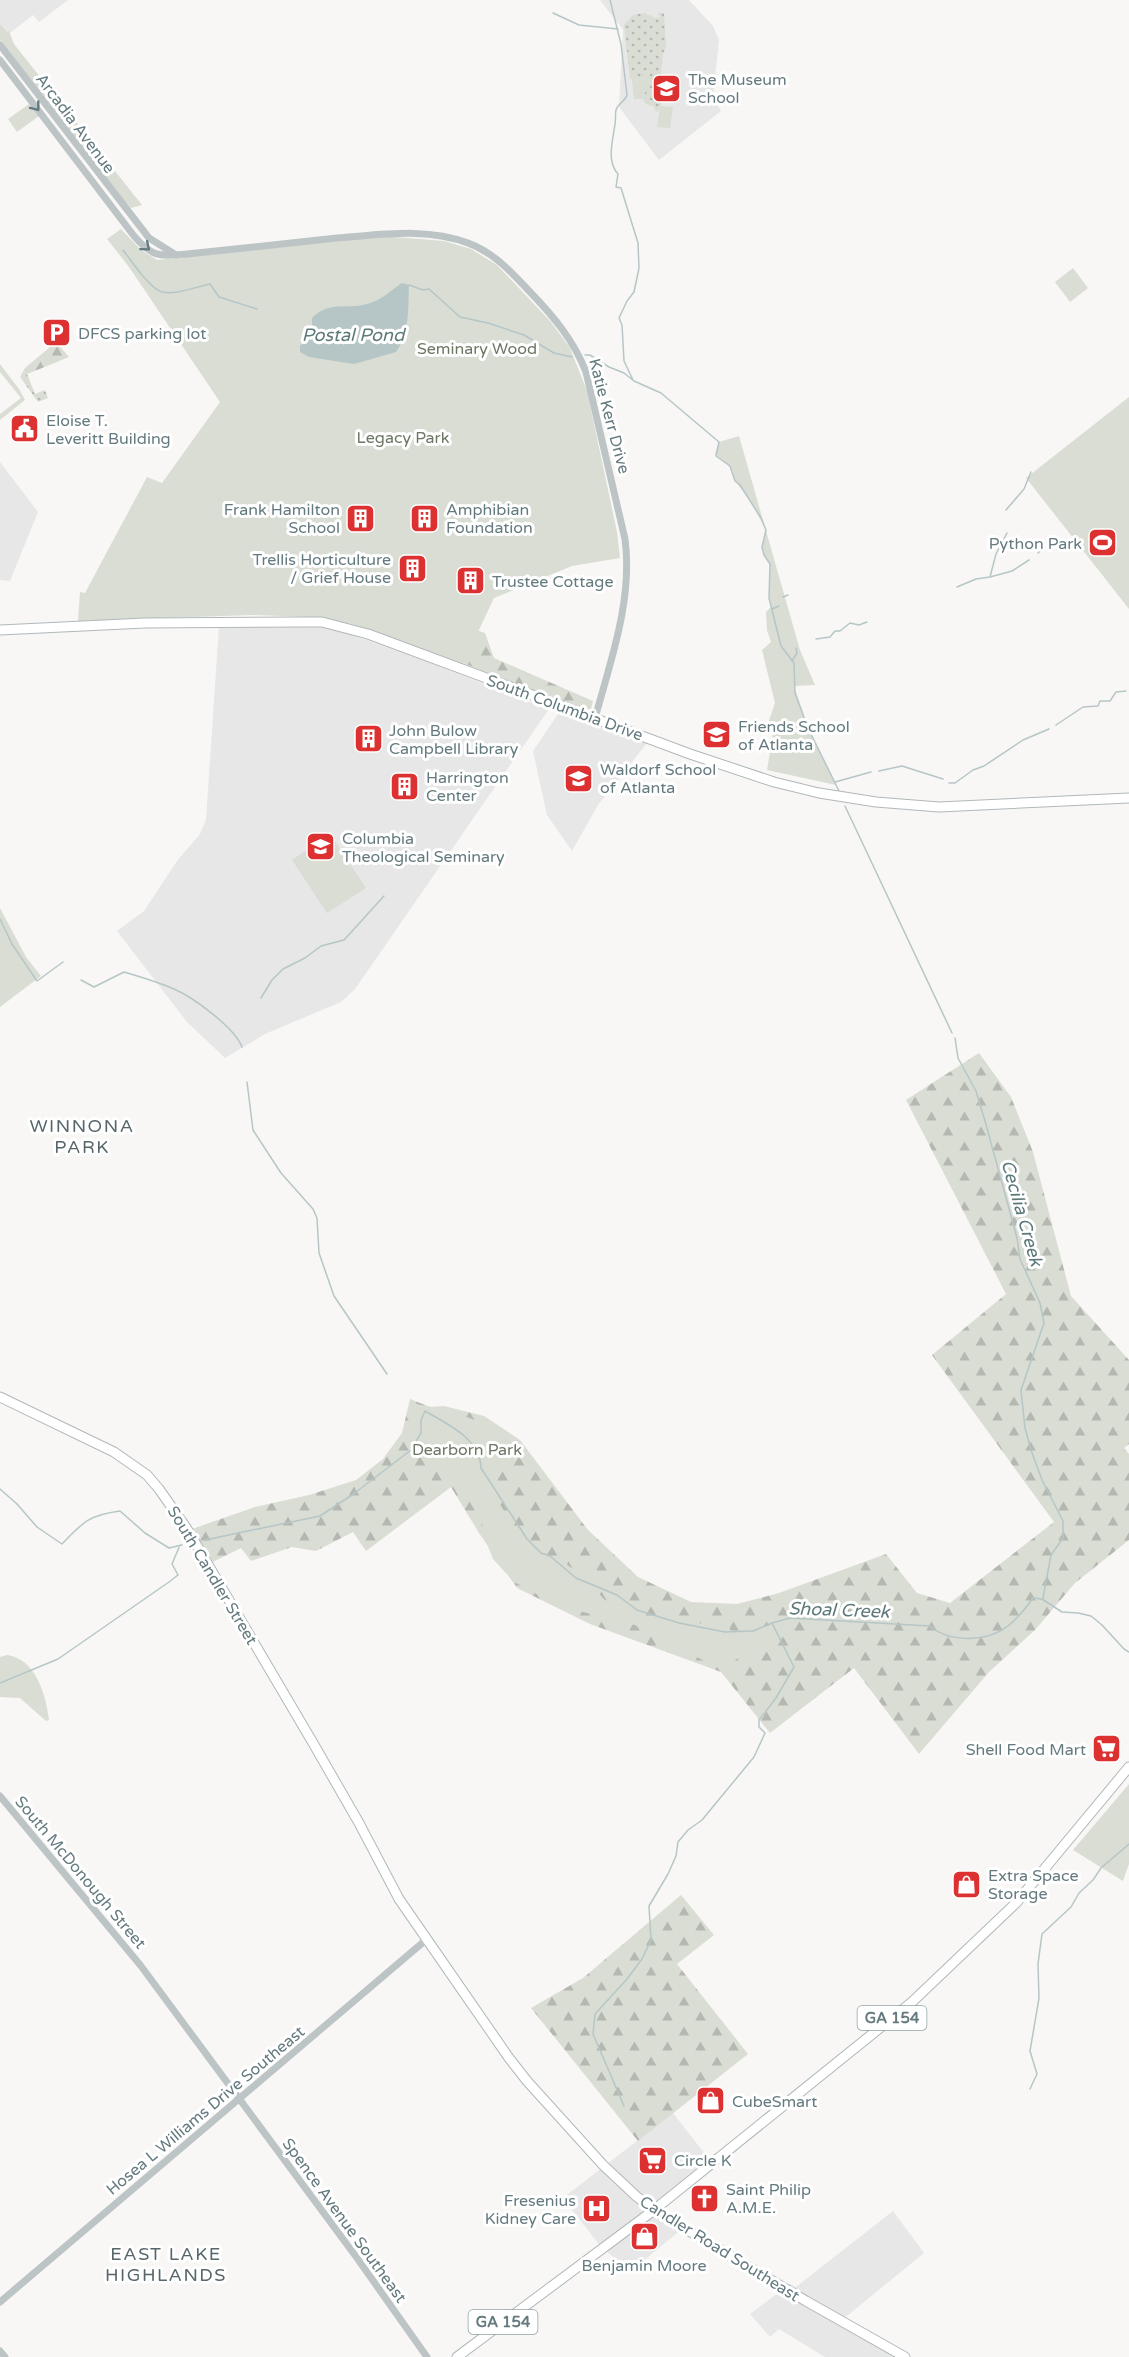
<svg xmlns="http://www.w3.org/2000/svg" width="1129" height="2357" font-family="'Varela Round',sans-serif">
  <style>
    .built { fill: #e6e7e6 }
    .grass { fill: url(#grass-dots) }
    .forest { fill: url(#forest-firs) }
    .green { fill: #d9ddd4 }
    .water { fill: #b6c6c7 }
    .lines { fill: none; stroke-linecap: round; stroke-linejoin: round }
    .stream { stroke: #b6c6c7; stroke-width: 1.5 }
    .major-casing { stroke: #b1b8ba; stroke-width: 11 }
    .minor { stroke: #bdc4c5; stroke-width: 7 }
    .major { stroke: #fff; stroke-width: 9 }
    .oneway { stroke: #647a7f }
    .labels { text-anchor: middle; stroke-width: 6; stroke-linejoin: round; paint-order: stroke }
    .shield { fill: #fff; stroke: #92a2a5; stroke-width: 1.5 }
    .shield-label { font-size: 15px; font-weight: bold; fill: #647a7f }
    .poi-label { font-size: 16px; fill: #647a7f; stroke: #fff; text-anchor: start }
    .street-label { font-size: 16px; fill: #647a7f; stroke: #fff }
    .park-label { font-size: 16px; fill: #6b7763; stroke: #fff }
    .water-label { font-size: 18px; font-style: italic; fill: #5e797a; stroke: #fff }
    .neighbourhood-label { font-size: 18px; letter-spacing: 1.5px; fill: #56666b; stroke: #fff }
  </style>
  <defs>
    <pattern id="grass-dots" width="8" height="8" patternUnits="userSpaceOnUse" patternTransform="scale(1.5)"><rect width="8" height="8" fill="#d9ddd4"/><path d="M2 2h.1M6 6h.1" fill="none" stroke="#b4b8b1" stroke-width="1.8" stroke-linecap="round"/></pattern>
    <pattern id="forest-firs" width="22" height="20" patternUnits="userSpaceOnUse" patternTransform="scale(1.5)"><rect width="22" height="20" fill="#d9ddd4"/><path d="M5 1l3.5 6h-7zM16 11l3.5 6h-7z" fill="#b4b8b1"/></pattern>
  </defs>
  <rect width="100%" height="100%" fill="#f8f7f5"/>
  <path class="built" d="M0,0H68L39,22L33,15L10,33H7L0,24Z
    M600,0H689L713,26L719,40L713,97L721,111L659,160L619,107L623,30Z
    M0,462L38,512L10,581L0,580Z
    M308,625L338,630L417,658L549,709L355,989L341,1002L265,1034L225,1058L187,1022L117,931L144,911L177,861L200,834L206,820L219,626Z
    M560,711L647,743L598,805L572,851L547,815L533,751Z
    M673,2113L712,2163L662,2209L688,2224L631,2271L601,2247L563,2198Z
    M893,2211L924,2253L842,2320L908,2357H825L779,2329L770,2337L750,2314L790,2284L796,2287Z"/>
  <path class="grass" d="M644,13L655,18L660,17L658,13H664L666,47L663,54L661,72L664,91L660,109L656,112L654,107L646,104L643,99L647,85V78L630,79L624,25L633,15Z
    M27,374L35,394L45,390L48,398L38,402L20,377Z"/>
  <path class="forest" d="M56,342L69,357L20,377L25,368Z
    M479,631L485,633L494,658L593,701L591,709H580L425,648Z
    M979,1053L1011,1097L1033,1152L1071,1296L1129,1360V1444L1124,1448L1129,1454V1540L1075,1583L1035,1630L989,1672L919,1754L854,1668L770,1733L721,1672L590,1624L517,1588L479,1533L451,1487L366,1551L353,1532L316,1551L292,1547L251,1561L241,1548L213,1562L192,1529L255,1507L309,1495L356,1480L383,1459L402,1433L410,1399L430,1407L444,1406L484,1416L520,1440L588,1530L638,1577L691,1602L737,1604L779,1593L886,1554L917,1593L950,1603L1054,1522L932,1355L1006,1294L906,1100Z
    M681,1895L714,1935L677,1964L748,2054L638,2141L531,2008L583,1978Z"/>
  <path class="green" d="M0,24L7,32L9,31L14,44L142,205L131,208L125,202L0,40Z
    M647,78L649,88L644,92L643,99H634L632,79Z
    M29,104L39,116L17,132L8,119Z
    M660,106L673,107L670,128L657,127Z
    M121,229L141,250L157,260L383,236L444,241L471,249L497,265L551,322L570,348L587,391L617,532L620,558L572,566L494,598L463,664L352,624L309,617L252,615L78,621L80,592L85,593L147,477L162,483L220,402L129,267L107,239Z
    M1073,268L1088,288L1070,302L1055,282Z
    M0,364L19,389L25,400L0,420V414L21,398L0,372Z
    M1129,397V609L1026,478Z
    M739,436L800,650L815,685L794,686L808,728L836,785L767,770L773,733L765,732L775,703L762,650L771,642L767,630L766,612L771,607L769,593L770,564L764,555L762,547L766,530L750,500L735,481L732,469L715,454L719,442Z
    M330,834L366,888L327,913L292,860Z
    M0,908L26,957L41,976L0,1007Z
    M412,1403C450,1411 481,1416 510,1444L493,1465L499,1503L514,1526L521,1544L531,1554L560,1558L570,1567L582,1571L588,1577L590,1585L607,1602L631,1608L647,1618L667,1616L688,1628L696,1624L722,1620L734,1634L740,1636L749,1628C764,1627 775,1626 788,1619L789,1620L722,1670L635,1625L559,1606L514,1582L493,1559L485,1539L480,1513L429,1450L409,1432Z
    M7,1655C36,1659 46,1695 49,1720L46,1721L20,1698L0,1697V1657Z
    M1129,1784V1864L1123,1881L1073,1850Z"/>
  <path class="water" d="M402,283L409,285C408,307 410,334 396,352L354,364L309,357L300,352V345L303,344V337L310,335L312,331V318C331,299 348,311 370,303C383,299 391,290 402,283Z"/>
  <g class="lines">
    <path class="stream" d="M610,0L621,44L627,95C625,102 618,103 616,110C615,114 616,119 615,124C613,140 606,161 618,174L616,187L621,188L638,243L639,268L634,292L627,301L619,318L622,325L624,361L633,380
      M553,13L579,25L618,29
      M123,250C131,260 149,288 162,292C176,295 196,287 210,284L219,297L257,309
      M409,285L423,290L429,289L460,317L488,323L524,335L554,353L572,357
      M585,355H590L609,367L624,373L634,381L661,393L719,442L716,456L730,466L735,481L740,485L761,518L766,530L762,547L764,555L770,564L769,598L781,646L794,663L795,693L808,728L839,791
      M1006,510L1024,489L1031,472
      M1038,553L1045,547
      M990,577L1012,571L1029,560
      M957,587L976,579L990,577L996,554L1007,533
      M783,597L788,595
      M772,609L779,606
      M816,639L830,637L835,631H840L850,623L859,625L867,622
      M792,661L797,653L796,648
      M1056,725L1083,707L1098,706L1100,701H1110L1116,692L1126,691
      M879,771L902,766L943,779
      M835,782L871,772
      M949,783H955L973,770L984,766L1023,740L1049,729
      M845,806L952,1033
      M0,919L12,944L37,981L63,962
      M81,980L94,987L124,972C141,977 158,982 174,989C193,997 235,1028 242,1047
      M261,998L272,980L283,969L305,958L321,946L344,940L384,896
      M955,1038L958,1058L976,1091L985,1121L1017,1238L1020,1259L1040,1303L1044,1323L1021,1390L1025,1428L1031,1450L1042,1480L1063,1521V1538L1051,1555L1043,1598
      M247,1082L253,1130L281,1173L313,1209L317,1218L319,1253L334,1296L387,1374
      M0,1489L17,1504L37,1527L62,1544C83,1522 89,1515 120,1511L145,1533L169,1548L182,1545
      M205,1540L320,1516L352,1495L411,1450L421,1433V1420L425,1411C447,1424 480,1438 481,1468L527,1539L541,1553L550,1556L576,1578L617,1595L637,1610L679,1623L725,1632L753,1631L772,1623L790,1618L930,1626C950,1643 987,1642 1008,1626C1018,1618 1026,1608 1033,1598L1042,1599L1062,1612L1078,1613L1091,1616L1102,1625L1124,1649L1129,1652
      M0,1683L58,1659L169,1582L178,1575L172,1564L180,1545
      M1030,2089L1037,2074L1030,2051L1039,1998L1038,1964L1042,1934L1071,1907L1079,1893L1093,1880L1101,1868L1129,1844
      M624,2106L593,2034L595,2014L627,1979L642,1959L651,1940L649,1906L668,1874L676,1856L678,1842L688,1830L702,1820L754,1757L765,1733L759,1727V1720L776,1698L794,1667L772,1623"/>
    <defs>
      <path id="major" d="M0,630L145,623L300,622H322L368,634L690,754L774,782L819,793L876,802L939,807L1129,798
        M0,1397L114,1452L147,1475L159,1489L187,1529L313,1743L359,1823L399,1899L509,2058L527,2081L603,2165L636,2196L654,2210L806,2301L905,2357
        M457,2357L654,2210L912,2002L1016,1903L1129,1767"/>
    </defs>
    <use href="#major" class="major-casing"/>
    <path class="minor" d="M0,45L149,238L176,255
      M0,60L134,236C153,258 159,256 187,254C237,249 286,243 337,238C380,235 426,227 468,243C495,253 512,273 532,294C554,317 574,341 586,372L625,539C633,599 611,660 595,718
      M0,1796L141,1966L357,2258L427,2357
      M0,2302L427,1939
      M0,2351L5,2357"/>
    <use href="#major" class="major"/>
  </g>
  <defs><path id="oneway-chevron" d="M-2-3.5L2.5 0L-2 3.5" fill="none" stroke-width="1.6" stroke-linecap="round" stroke-linejoin="round" transform="scale(1.5)"/></defs>
  <g class="oneway">
    <use href="#oneway-chevron" transform="translate(36 107) rotate(52)"/>
    <use href="#oneway-chevron" transform="translate(146 247) rotate(40)"/>
  </g>
  <defs>
    <symbol id="school-square" viewBox="-11 -11 22 22"><rect x="-9" y="-9" width="18" height="18" rx="4" fill="#dd3031" stroke="#fff"/><path d="M0-5L7-2L0 1L-7-2ZM-4 1L0 2.5L4 1V4Q0 6-4 4Z" fill="#fff"/></symbol>
    <symbol id="parking-square" viewBox="-11 -11 22 22"><rect x="-9" y="-9" width="18" height="18" rx="4" fill="#dd3031" stroke="#fff"/><path d="M-3.5-5.5H1a3.5 3.5 0 0 1 0 7H-1V5.5H-3.5ZM-1-3.4V-.6H.8a1.4 1.4 0 0 0 0-2.8Z" fill="#fff"/></symbol>
    <symbol id="civic-square" viewBox="-11 -11 22 22"><rect x="-9" y="-9" width="18" height="18" rx="4" fill="#dd3031" stroke="#fff"/><path d="M-.6-6.5H3V-4.5H.6V-3L4-1V1h2V6H-6V1h2V-1L-.6-3ZM-1.2 2.5V6h2.4V2.5Z" fill="#fff"/></symbol>
    <symbol id="building-square" viewBox="-11 -11 22 22"><rect x="-9" y="-9" width="18" height="18" rx="4" fill="#dd3031" stroke="#fff"/><path d="M-4-6H4V6H1V3H-1V6H-4ZM-2.5-4.3h1.7v1.8h-1.7ZM.8-4.3h1.7v1.8H.8ZM-2.5-1h1.7V.8h-1.7ZM.8-1h1.7V.8H.8Z" fill="#fff"/></symbol>
    <symbol id="stadium-square" viewBox="-11 -11 22 22"><rect x="-9" y="-9" width="18" height="18" rx="4" fill="#dd3031" stroke="#fff"/><path d="M0-5a6.5 5 0 1 0 0 10a6.5 5 0 1 0 0-10ZM-3.5-1.8h7v3.6h-7Z" fill="#fff"/></symbol>
    <symbol id="university-square" viewBox="-11 -11 22 22"><rect x="-9" y="-9" width="18" height="18" rx="4" fill="#dd3031" stroke="#fff"/><path d="M0-5L7-2L0 1L-7-2ZM-4 1L0 2.5L4 1V4Q0 6-4 4Z" fill="#fff"/></symbol>
    <symbol id="supermarket-square" viewBox="-11 -11 22 22"><rect x="-9" y="-9" width="18" height="18" rx="4" fill="#dd3031" stroke="#fff"/><path d="M-6-5.5h2.5l.6 2H6L4.5 2H-2.5L-4.4-4H-6ZM-1.5 3.2a1.3 1.3 0 1 0 .1 0ZM3 3.2a1.3 1.3 0 1 0 .1 0Z" fill="#fff"/></symbol>
    <symbol id="shop-square" viewBox="-11 -11 22 22"><rect x="-9" y="-9" width="18" height="18" rx="4" fill="#dd3031" stroke="#fff"/><path d="M-5-2.5h2.3a2.7 3.5 0 0 1 5.4 0H5L5.5 6h-11ZM-1.5-2.5h3a1.5 2.3 0 0 0-3 0Z" fill="#fff"/></symbol>
    <symbol id="church-square" viewBox="-11 -11 22 22"><rect x="-9" y="-9" width="18" height="18" rx="4" fill="#dd3031" stroke="#fff"/><path d="M-1.2-6h2.4v3.5h3.3v2.4h-3.3V6h-2.4V-.1h-3.3v-2.4h3.3Z" fill="#fff"/></symbol>
    <symbol id="hospital-square" viewBox="-11 -11 22 22"><rect x="-9" y="-9" width="18" height="18" rx="4" fill="#dd3031" stroke="#fff"/><path d="M-5-5h3v3.5h4V-5h3V5h-3V1.5h-4V5h-3Z" fill="#fff"/></symbol>
  </defs>
  <g fill-rule="evenodd">
    <use href="#school-square" x="650" y="72" width="33" height="33"/>
    <use href="#parking-square" x="40" y="316" width="33" height="33"/>
    <use href="#civic-square" x="8" y="412" width="33" height="33"/>
    <use href="#building-square" x="344" y="502" width="33" height="33"/>
    <use href="#building-square" x="408" y="502" width="33" height="33"/>
    <use href="#stadium-square" x="1086" y="526" width="33" height="33"/>
    <use href="#building-square" x="396" y="552" width="33" height="33"/>
    <use href="#building-square" x="454" y="564" width="33" height="33"/>
    <use href="#school-square" x="700" y="718" width="33" height="33"/>
    <use href="#building-square" x="352" y="722" width="33" height="33"/>
    <use href="#university-square" x="562" y="762" width="33" height="33"/>
    <use href="#building-square" x="388" y="770" width="33" height="33"/>
    <use href="#university-square" x="304" y="830" width="33" height="33"/>
    <use href="#supermarket-square" x="1090" y="1732" width="33" height="33"/>
    <use href="#shop-square" x="950" y="1868" width="33" height="33"/>
    <use href="#shop-square" x="694" y="2084" width="33" height="33"/>
    <use href="#supermarket-square" x="636" y="2144" width="33" height="33"/>
    <use href="#church-square" x="688" y="2182" width="33" height="33"/>
    <use href="#hospital-square" x="580" y="2192" width="33" height="33"/>
    <use href="#shop-square" x="628" y="2220" width="33" height="33"/>
  </g>
  <g class="labels">
    <g class="shield">
      <rect x="857.5" y="2006" width="69" height="24" rx="4.5"/>
      <rect x="468.5" y="2310" width="69" height="24" rx="4.5"/>
    </g>
    <g class="shield-label">
      <text x="892" y="2023">GA 154</text>
      <text x="503" y="2327">GA 154</text>
    </g>
    <g class="poi-label">
      <text x="688" y="85">The Museum<tspan x="688" dy="18">School</tspan></text>
      <text x="78" y="339">DFCS parking lot</text>
      <text x="46" y="426">Eloise T.<tspan x="46" dy="18">Leveritt Building</tspan></text>
      <text x="340" y="515" text-anchor="end">Frank Hamilton<tspan x="340" dy="18">School</tspan></text>
      <text x="446" y="515">Amphibian<tspan x="446" dy="18">Foundation</tspan></text>
      <text x="1082" y="549" text-anchor="end">Python Park</text>
      <text x="391" y="565" text-anchor="end">Trellis Horticulture<tspan x="391" dy="18">/ Grief House</tspan></text>
      <text x="492" y="587">Trustee Cottage</text>
      <text x="738" y="732">Friends School<tspan x="738" dy="18">of Atlanta</tspan></text>
      <text x="389" y="736">John Bulow<tspan x="389" dy="18">Campbell Library</tspan></text>
      <text x="600" y="775">Waldorf School<tspan x="600" dy="18">of Atlanta</tspan></text>
      <text x="426" y="783">Harrington<tspan x="426" dy="18">Center</tspan></text>
      <text x="342" y="844">Columbia<tspan x="342" dy="18">Theological Seminary</tspan></text>
      <text x="1086" y="1755" text-anchor="end">Shell Food Mart</text>
      <text x="988" y="1881">Extra Space<tspan x="988" dy="18">Storage</tspan></text>
      <text x="732" y="2107">CubeSmart</text>
      <text x="674" y="2166">Circle K</text>
      <text x="726" y="2195">Saint Philip<tspan x="726" dy="18">A.M.E.</tspan></text>
      <text x="576" y="2206" text-anchor="end">Fresenius<tspan x="576" dy="18">Kidney Care</tspan></text>
      <text x="644" y="2271" text-anchor="middle">Benjamin Moore</text>
    </g>
    <g class="street-label">
      <text transform="translate(76 123) rotate(53)" y="6">Arcadia Avenue</text>
      <text transform="translate(610 416) rotate(75)" y="6">Katie Kerr Drive</text>
      <text transform="translate(565 707) rotate(20)" y="6">South Columbia Drive</text>
      <text transform="translate(213 1575) rotate(59)" y="6">South Candler Street</text>
      <text transform="translate(81 1872) rotate(50)" y="6">South McDonough Street</text>
      <text transform="translate(205 2110) rotate(-40)" y="6">Hosea L Williams Drive Southeast</text>
      <text transform="translate(345 2220) rotate(54)" y="6">Spence Avenue Southeast</text>
      <text transform="translate(720 2248) rotate(32)" y="6">Candler Road Southeast</text>
    </g>
    <g class="park-label">
      <text x="477" y="354">Seminary Wood</text>
      <text x="403" y="443">Legacy Park</text>
      <text x="467" y="1455">Dearborn Park</text>
    </g>
    <g class="water-label">
      <text x="353" y="341">Postal Pond</text>
      <text transform="translate(1022 1213) rotate(74)" y="6">Cecilia Creek</text>
      <text transform="translate(839 1610) rotate(2)" y="6">Shoal Creek</text>
    </g>
    <g class="neighbourhood-label">
      <text x="82" y="1132">WINNONA<tspan x="82" dy="21">PARK</tspan></text>
      <text x="166" y="2260">EAST LAKE<tspan x="166" dy="21">HIGHLANDS</tspan></text>
    </g>
  </g>
</svg>
